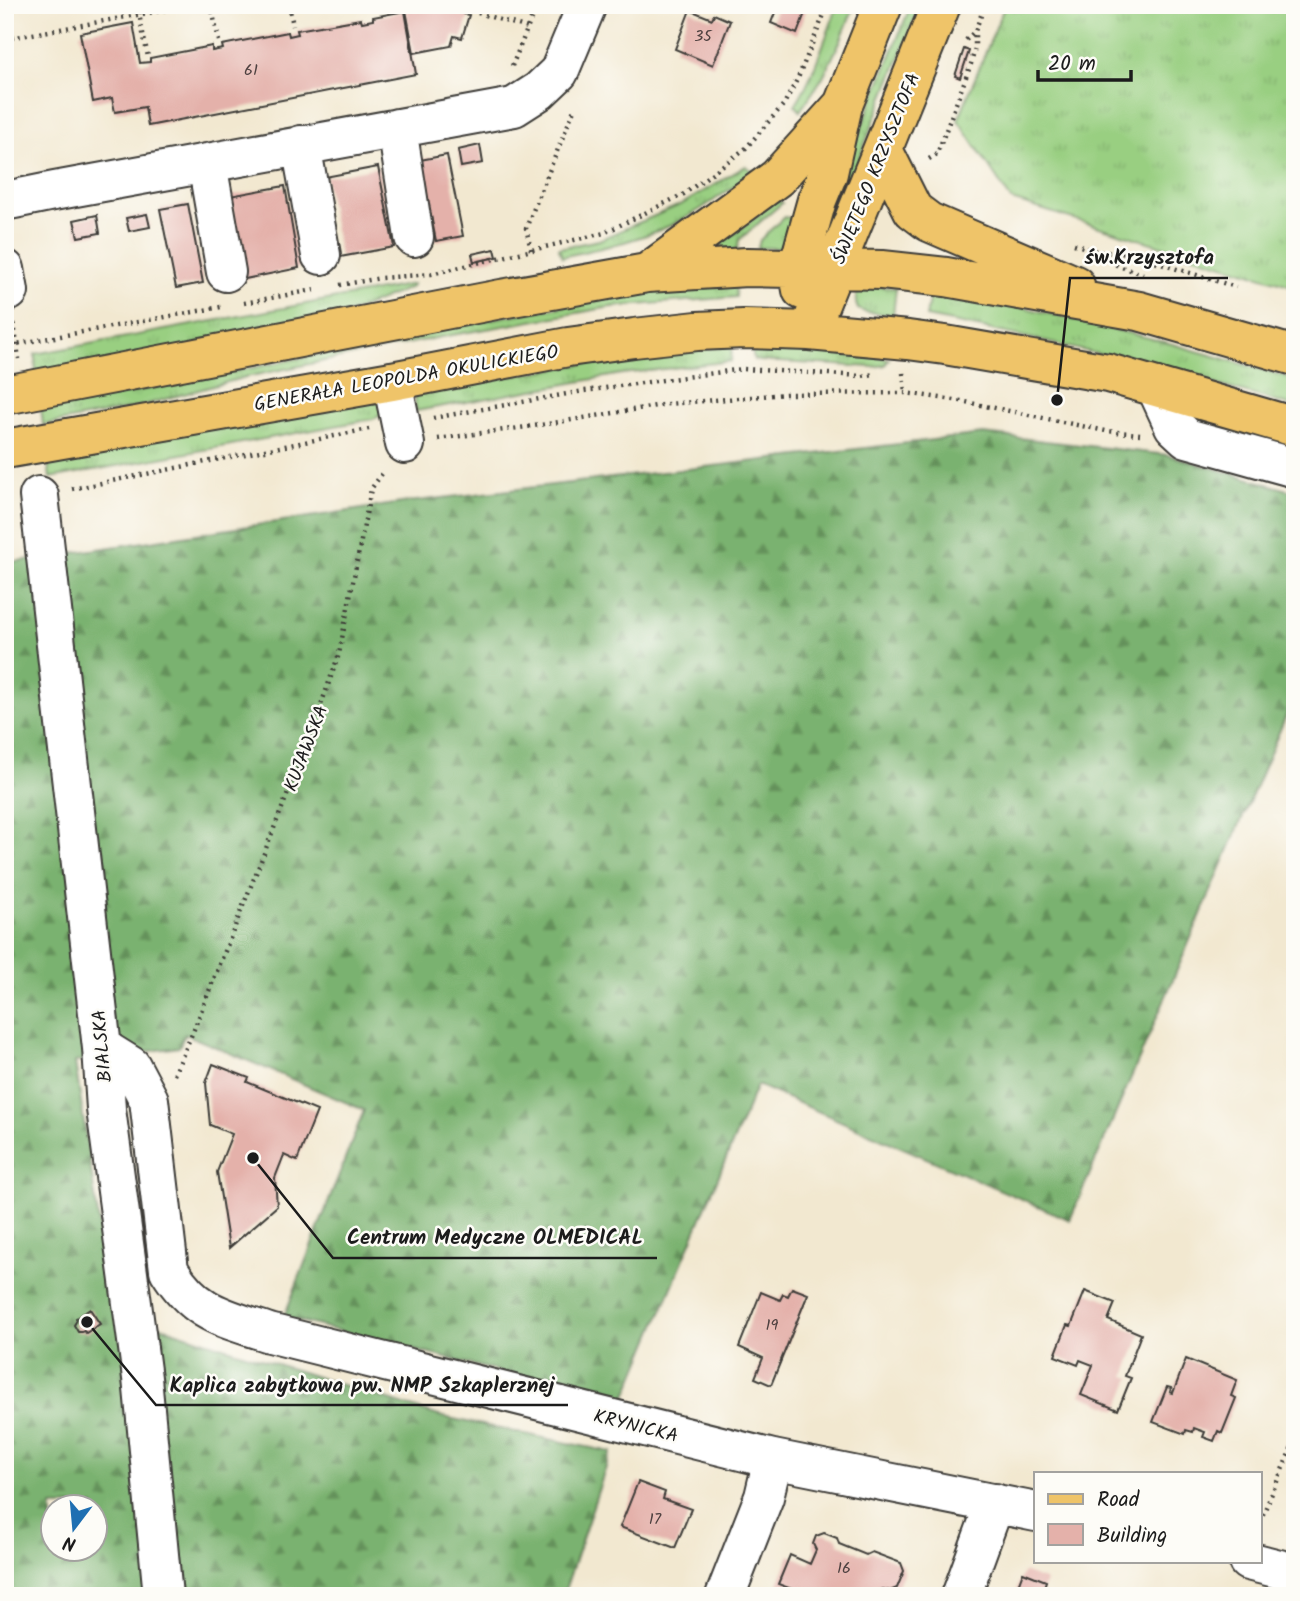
<svg xmlns="http://www.w3.org/2000/svg" width="1300" height="1601" font-family="Kalam,sans-serif">
  <style>
    .grass { fill: url(#grass-tufts); stroke: #5a764e; stroke-width: 2 }
    .forest { fill: url(#forest-firs); stroke: #4b6746; stroke-width: 2; fill-rule: evenodd }
    .building { fill: #e4b1aa }
    .lines { fill: none; stroke-linecap: round; stroke-linejoin: round }
    .minor-casing { stroke: #3c3b37; stroke-width: 42 }
    .major-casing { stroke: #3c3b37; stroke-width: 42 }
    .path { stroke: #3c3b37; stroke-width: 4.5; stroke-dasharray: 2 5; stroke-linecap: butt }
    .minor { stroke: #fff; stroke-width: 38 }
    .major { stroke: #efc469; stroke-width: 38 }
    .labels { text-anchor: middle; stroke-width: 5; stroke-linejoin: round; paint-order: stroke }
    .number-label { font-size: 16px; fill: #4e4140 }
    .street-label { font-size: 19px; fill: #1c1c1c; stroke: #fdfcf7 }
    .leader { fill: none; stroke: #1c1c1c; stroke-width: 2.5 }
    .callout-dot { fill: #1c1c1c; stroke: #fdfcf7; stroke-width: 2.5 }
    .callout-label { font-size: 21px; text-anchor: middle; font-weight: bold; fill: #1c1c1c; stroke: #fdfcf7; stroke-width: 5; stroke-linejoin: round; paint-order: stroke }
  </style>
  <defs>
    <pattern id="grass-tufts" width="24" height="20" patternUnits="userSpaceOnUse" patternTransform="scale(1.75)"><rect width="24" height="20" fill="#99cf81"/><path d="M3 7l-1-3M5 7V3M7 7l1-3M15 17l-1-3M17 17v-4M19 17l1-3" fill="none" stroke="#83b16f"/></pattern>
    <pattern id="forest-firs" width="22" height="20" patternUnits="userSpaceOnUse" patternTransform="scale(1.75)"><rect width="22" height="20" fill="#7ab26f"/><path d="M5 1l3.5 6h-7zM16 11l3.5 6h-7z" fill="#63905a"/></pattern>
  </defs>
  <rect width="100%" height="100%" fill="#fdfcf7"/>
  <filter id="ink" filterUnits="userSpaceOnUse"><feTurbulence type="fractalNoise" baseFrequency=".0143" numOctaves="2"/><feDisplacementMap in="SourceGraphic" scale="14" xChannelSelector="R" yChannelSelector="G"/><feConvolveMatrix kernelMatrix="1 2 1 2 8 2 1 2 1" color-interpolation-filters="sRGB"/></filter>
  <filter id="wash" filterUnits="userSpaceOnUse"><feTurbulence type="fractalNoise" baseFrequency=".00686" numOctaves="4" result="noise"/><feDisplacementMap in="SourceGraphic" scale="28" xChannelSelector="R" yChannelSelector="G"/><feGaussianBlur stdDeviation="1.57" result="paint"/><feColorMatrix in="noise" values="0 0 0 0 0 0 0 0 0 0 0 0 0 0 0 0 0 1.4 0 .05"/><feComposite in="paint" operator="in"/></filter>
  <g filter="url(#wash)">
    <rect width="100%" height="100%" fill="#f2e8d0"/>
    <path class="grass" d="M838,5H855L839,44L823,77L800,111L795,105C813,78 826,36 838,5Z
      M911,5H921L844,195L835,192Z
      M1005,5H1295V287L1011,200L958,120Z
      M746,166L754,172C730,189 707,207 681,220C646,239 601,248 562,257L559,248L599,240L682,204Z
      M777,199L782,203L739,240L737,250H727L723,248L721,243L744,227Z
      M784,217L797,219L785,248H758L760,240Z
      M413,284L412,287L347,314L36,377L35,354Z
      M735,285L736,297L611,307L441,337L246,377L133,408L43,425L41,408L89,401L262,366L497,318L652,291Z
      M862,286L896,288L893,315L865,312L858,309C854,300 855,293 862,286Z
      M930,293L1022,307L1165,342L1295,379V407C1173,371 1050,340 926,317Z
      M732,346L731,361L622,374L416,411L414,392L619,358Z
      M751,346L835,350L889,359L885,365L873,367L760,361L754,360Z
      M373,397L380,403L382,415L373,419L50,478L47,456Z"/>
    <path class="forest" d="M983,434L1168,455L1295,492V695L1070,1220L757,1085L623,1403L284,1317L364,1110L185,1034L179,1047L75,1062L112,1311L439,1416L611,1452L563,1596H5V563L408,502ZM52,1506H94V1548H52Z"/>
    <g id="blocks">
      <path class="building" d="M405,5H465L463,14L469,15L462,38L454,36L451,46L414,53Z
        M778,5H808L797,34L771,23Z
        M690,10L712,19L714,14L730,21L713,65L675,49Z
        M405,11L416,74L148,126L145,107L115,112L112,98L93,102L80,33L133,23L140,63L150,62V58L212,46V51L223,49L222,45L288,32L289,36L298,34L297,30L361,19L362,22L373,20V17Z
        M964,49L969,51L960,78L955,76Z
        M480,145L483,163L461,167L458,150Z
        M447,155L463,236L436,241L420,160Z
        M378,167L394,247L340,257L325,177Z
        M285,186L299,268L245,279L230,196Z
        M188,204L203,283L176,288L160,209Z
        M147,214L150,227L129,231L126,218Z
        M97,215L100,233L78,237L74,220Z
        M495,249L497,257L474,262L472,254Z
        M213,1064L249,1078L247,1082L317,1111L297,1161L284,1155L275,1178L277,1206L229,1248L217,1172L232,1134L210,1125L206,1083Z
        M792,1288L808,1294L771,1385L755,1378L763,1358L739,1347L761,1292L780,1300L783,1294L788,1296Z
        M1085,1291L1115,1303L1108,1320L1141,1334L1125,1376L1131,1378L1118,1410L1081,1395L1093,1365L1080,1360L1078,1365L1055,1356L1067,1325L1071,1326Z
        M90,1309L100,1324L86,1333L84,1331L82,1332H78L74,1325L77,1320L76,1318Z
        M1186,1359L1237,1380L1231,1396L1236,1398L1222,1433L1218,1431L1214,1441L1203,1437L1205,1432L1194,1428L1193,1432L1186,1430L1185,1434L1153,1422L1167,1387L1171,1388L1170,1392L1173,1393Z
        M638,1482L665,1492L663,1499L691,1509L675,1548L620,1527Z
        M824,1533L837,1538L839,1544L866,1555L872,1552L901,1563L904,1571L897,1588L890,1591L883,1589L875,1591L873,1596H820L811,1592L805,1594L778,1584L790,1555L810,1564L816,1550L813,1544L816,1536Z
        M1023,1572L1046,1581L1041,1596H1014Z"/>
    </g>
  </g>
  <g filter="url(#ink)">
    <use href="#blocks" fill-opacity="0" stroke="#3c3b37" stroke-width="2"/>
    <g class="lines">
      <defs>
        <path id="minor" d="M397,128L414,237
          M301,145L321,255
          M207,163L226,272
          M5,201L54,191L514,107L539,91L559,72L587,5
          M5,269L9,291
          M392,381L405,444
          M1156,387L1174,426L1187,438L1295,468
          M39,496L102,1048L106,1109L142,1378L163,1596
          M102,1048L131,1066L149,1100L169,1270C196,1314 222,1317 269,1333L773,1459L1036,1512
          M1248,1561L1295,1573
          M725,1596L764,1497L773,1459
          M961,1596L995,1503"/>
        <path id="major" d="M883,150L913,210L929,222L1075,285
          M647,273L777,178L843,105
          M802,290L798,268L817,200L828,173L843,105L883,5
          M809,331L941,5
          M5,395L501,299L647,273L747,267L882,270L946,277L1139,311L1295,356
          M5,449L392,381L568,347L634,338L697,331L744,329L809,331L908,340L945,345L1108,373L1295,427"/>
      </defs>
      <use href="#minor" class="minor-casing"/>
      <use href="#major" class="major-casing"/>
      <path class="path" d="M141,5L139,14L148,57
        M211,5L219,41
        M289,5L293,26
        M364,5L365,10
        M478,13L528,28
        M5,39L192,5
        M966,40L975,31
        M512,66L537,5
        M929,159L937,154L971,64L975,48V31L985,5
        M1074,244L1099,252L1121,253L1141,258L1236,287
        M531,250L526,228L575,107
        M1099,252L1118,266L1143,274
        M340,285L381,278L431,274L604,233L684,194L746,148L784,104L798,78L828,5
        M244,303L314,290
        M14,323L19,359
        M5,346L221,307
        M903,373L905,393
        M433,418L584,391L743,369L862,376L874,374
        M438,439L541,425L668,404L786,394L905,393L961,401L1106,431L1140,434
        M72,489L369,429
        M174,1075L192,1034L304,753L339,654L371,489L384,471
        M1260,1521L1295,1440"/>
      <use href="#minor" class="minor"/>
      <use href="#major" class="major"/>
    </g>
  </g>
  <g class="labels">
    <g class="number-label">
      <text x="703" y="41">35</text>
      <text x="251" y="75">61</text>
      <text x="772" y="1330">19</text>
      <text x="655" y="1524">17</text>
      <text x="844" y="1573">16</text>
    </g>
    <g class="street-label">
      <text transform="translate(875 168) rotate(-68)" y="7">ŚWIĘTEGO KRZYSZTOFA</text>
      <text transform="translate(406 377) rotate(-10)" y="7">GENERAŁA LEOPOLDA OKULICKIEGO</text>
      <text transform="translate(305 748) rotate(-69)" y="7">KUJAWSKA</text>
      <text transform="translate(101 1046) rotate(-95)" y="7">BIALSKA</text>
      <text transform="translate(636 1425) rotate(14)" y="7">KRYNICKA</text>
    </g>
  </g>
  <path class="leader" d="M1057 400L1070 278H1228M253 1158L333 1258H657M87 1322L156 1405H568"/>
  <g class="callout-dot">
    <circle cx="1057" cy="400" r="7"/>
    <circle cx="253" cy="1158" r="7"/>
    <circle cx="87" cy="1322" r="7"/>
  </g>
  <g class="callout-label">
    <text x="1149" y="264">św.Krzysztofa</text>
    <text x="495" y="1244">Centrum Medyczne OLMEDICAL</text>
    <text x="362" y="1392">Kaplica zabytkowa pw. NMP Szkaplerznej</text>
  </g>
  <rect width="1300" height="1601" fill="none" stroke="#fdfcf7" stroke-width="28"/>
  <rect x="1034" y="1472" width="228" height="91" fill="#fdfcf7" stroke="#a3a29f" stroke-width="2"/>
  <rect x="1048" y="1494" width="35" height="10" fill="#efc469" stroke="#a3a29f" stroke-width="2"/>
  <text x="1097" y="1506" font-size="21" fill="#1c1c1c">Road</text>
  <rect x="1048" y="1524" width="35" height="21" fill="#e4b1aa" stroke="#a3a29f" stroke-width="2"/>
  <text x="1097" y="1542" font-size="21" fill="#1c1c1c">Building</text>
  <g transform="translate(74 1528) rotate(196)"><circle r="33" fill="#fdfcf7" stroke="#a3a29f" stroke-width="2"/>
  <path d="M0-5L12 26L0 18L-12 26Z" fill="#1f6fb2"/>
  <text y="-10" font-size="19" font-weight="bold" text-anchor="middle" fill="#1c1c1c">N</text>
  </g>
  <path d="M1038 70v10h93v-10" fill="none" stroke="#1c1c1c" stroke-width="3.5"/>
  <text x="1048" y="70" font-size="21" fill="#1c1c1c" stroke="#fdfcf7" stroke-width="5" paint-order="stroke">20 m</text>
</svg>
